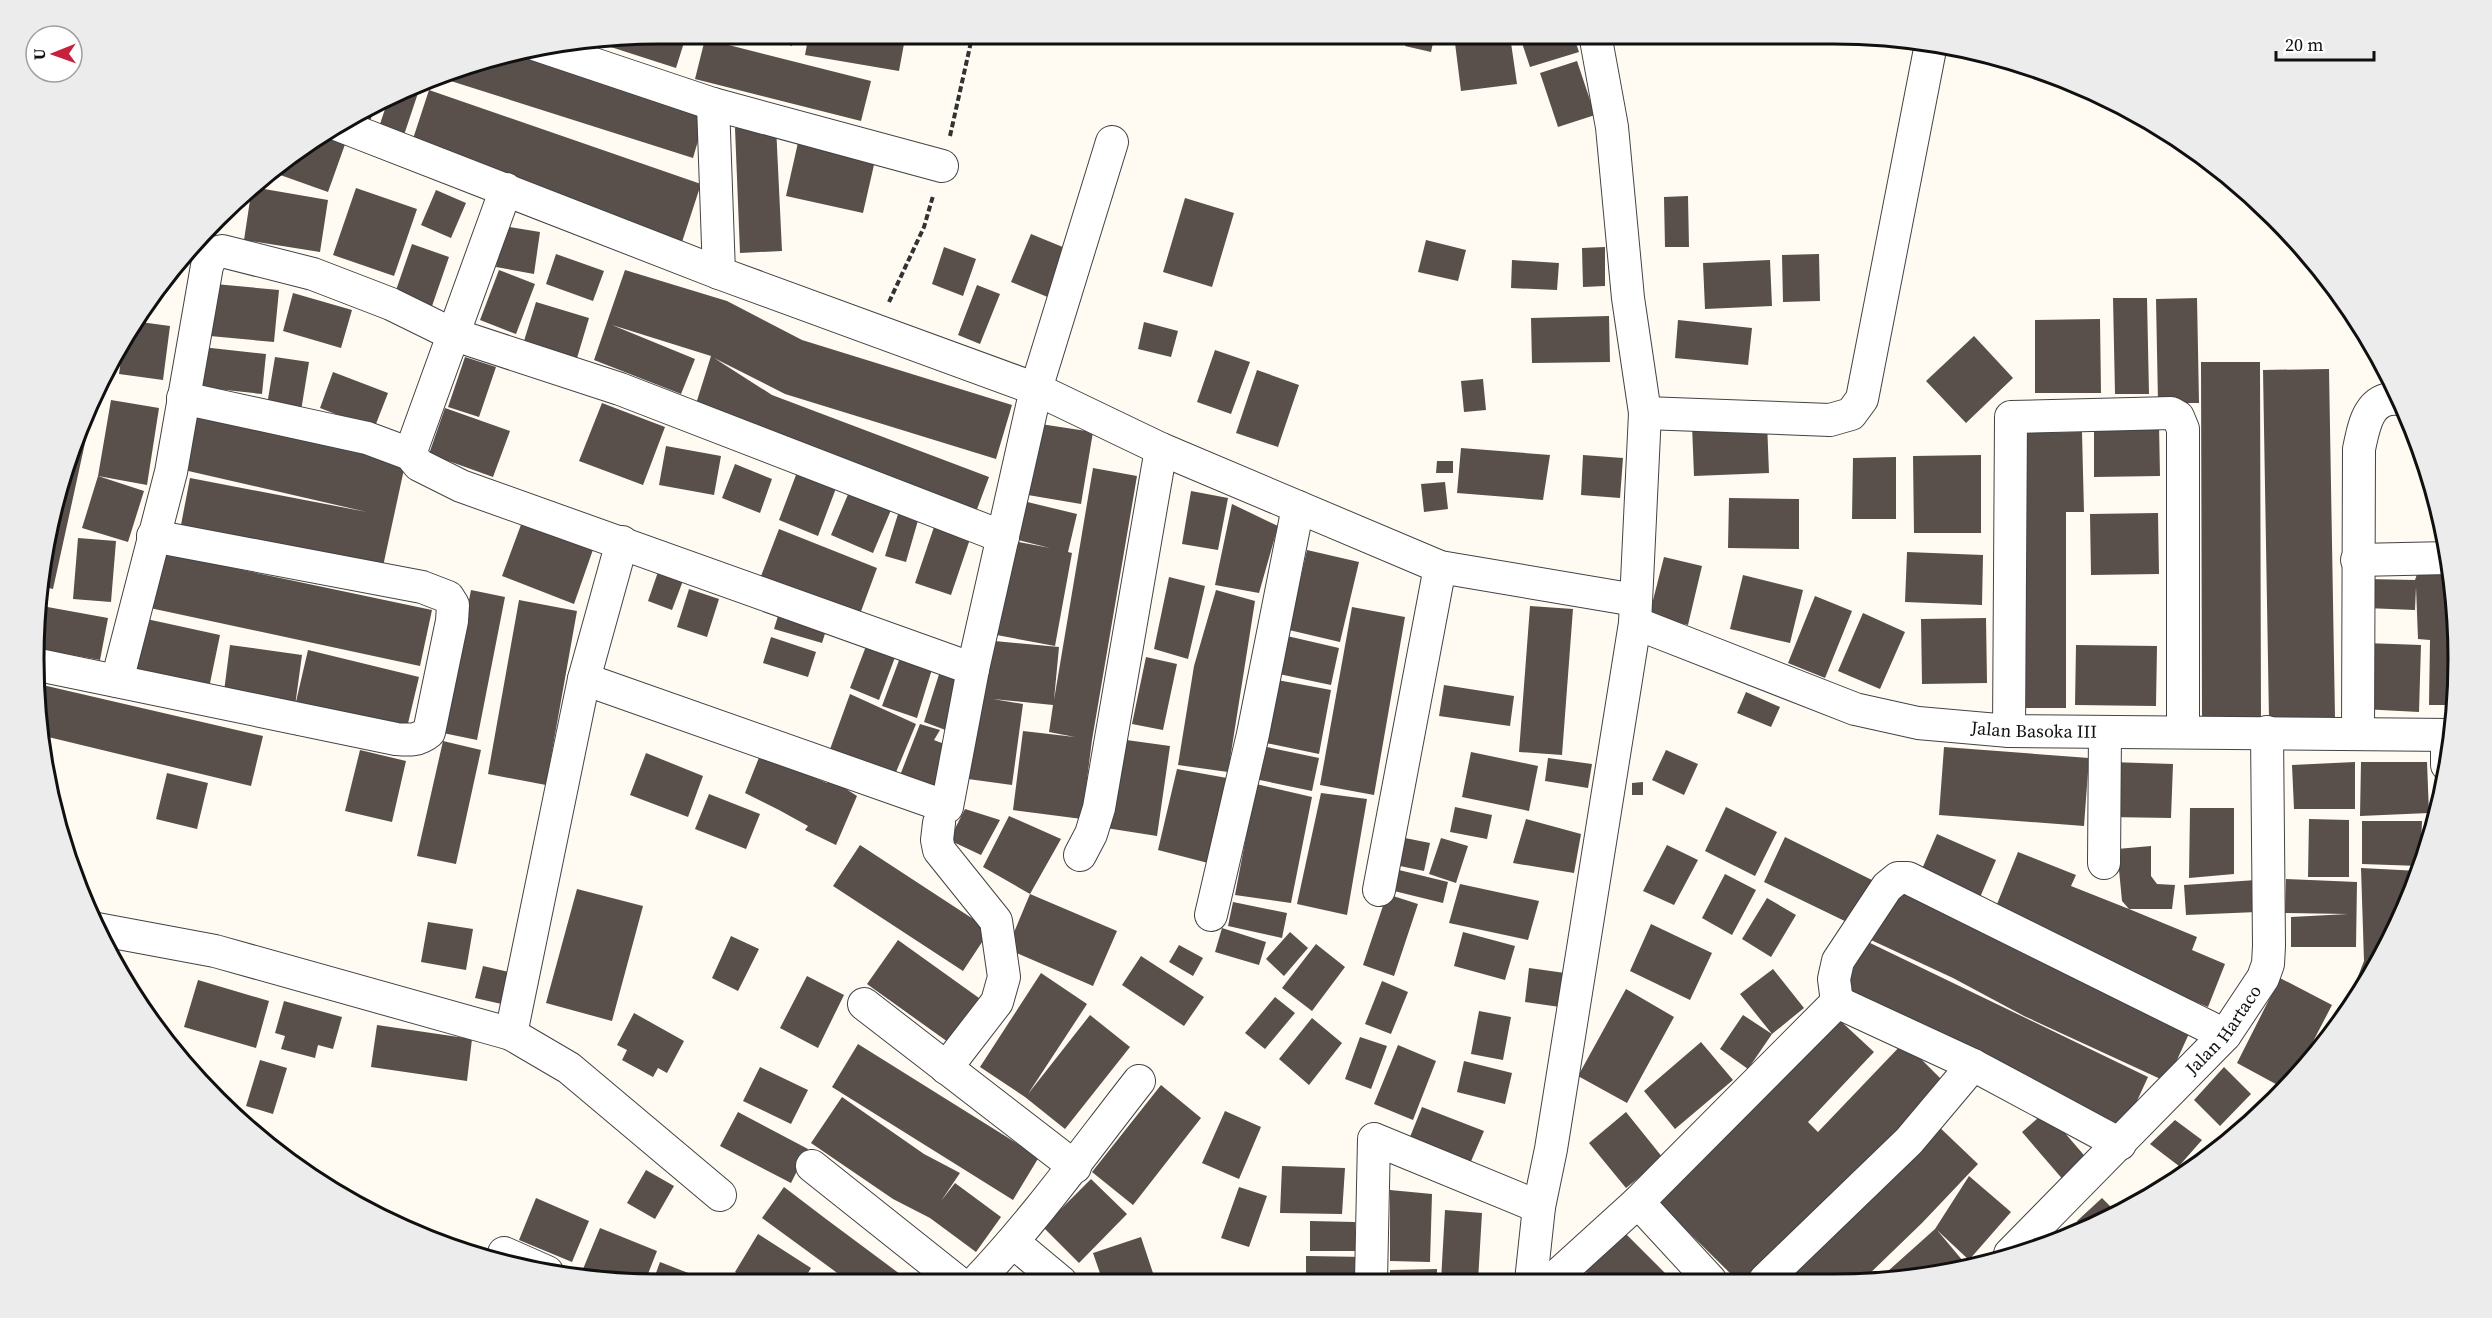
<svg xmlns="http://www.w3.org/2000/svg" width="2492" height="1318" font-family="'Source Serif 4',serif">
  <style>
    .building { fill: #594f4b }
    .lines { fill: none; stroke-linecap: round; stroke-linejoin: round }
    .minor-casing { stroke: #434343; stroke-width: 34 }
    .path { stroke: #323232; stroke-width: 4; stroke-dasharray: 6 3; stroke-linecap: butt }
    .minor { stroke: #fff; stroke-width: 32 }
    .labels { text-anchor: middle; stroke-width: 6; stroke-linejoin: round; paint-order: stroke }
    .street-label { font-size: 18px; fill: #101010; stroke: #fff }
    .rim { fill: none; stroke: #101010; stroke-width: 3 }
  </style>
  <rect width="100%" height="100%" fill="#fffbf2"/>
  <path class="building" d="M659,33H687L676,68L589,40Z
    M757,33H796L792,46Z
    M809,33H906L899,71L805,55Z
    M1408,34H1435L1431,52L1405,46Z
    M1519,34H1573L1579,52L1530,67Z
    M1510,36L1517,84L1461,91L1455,43Z
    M705,39L871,81L861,121L695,79Z
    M517,50L707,110L693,158L435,76L457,66Z
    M1577,61L1595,115L1558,127L1540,73Z
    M416,85L420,87L403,138L378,130L389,97Z
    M429,90L701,184L682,242L410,148Z
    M377,103L368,126L356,121L360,111Z
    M776,126L782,251L740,253L735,128Z
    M329,129L348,136L328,192L269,171Z
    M799,138L876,156L863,213L786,196Z
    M252,187L328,200L320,252L244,240Z
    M356,188L417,209L394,276L333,255Z
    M436,190L466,203L451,238L421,225Z
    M1688,196L1689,247H1665L1664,197Z
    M1185,198L1234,213L1212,287L1163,272Z
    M503,226L540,232L534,274L496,267Z
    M1031,234L1070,250L1050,298L1011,282Z
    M1426,240L1466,250L1458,281L1418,272Z
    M412,244L449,257L431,309L394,296Z
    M944,247L976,259L963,296L932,284Z
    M1605,247V286L1583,287L1582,248Z
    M556,254L604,271L593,301L546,284Z
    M1819,254L1820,301L1783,302L1782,255Z
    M1512,260L1559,263L1557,290L1511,288Z
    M1770,260L1772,306L1705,309L1703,263Z
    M499,270L535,284L516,334L480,320Z
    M625,270L727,301L802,340L1012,405L996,459L785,394L714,358L772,395L989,477L976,512L695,407L711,356L612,325L695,359L681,394L594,360Z
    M215,284L279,290L274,342L210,336Z
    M977,285L1000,294L980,344L958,335Z
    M293,293L352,310L341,348L283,331Z
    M2113,298H2147L2149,394H2115Z
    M2197,298L2199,403H2158L2156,299Z
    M536,302L589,318L577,358L524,341Z
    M1609,316L1610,362L1532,363L1531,318Z
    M2100,319L2101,393H2035V320Z
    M1678,320L1752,328L1748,365L1675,358Z
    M133,321L170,326L163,380L119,374L124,338Z
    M1144,322L1178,331L1171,357L1138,349Z
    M1974,336L2013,378L1966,423L1926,381Z
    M202,347L266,354L262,394L198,387Z
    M1215,350L1250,362L1231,414L1197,402Z
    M275,357L309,362L300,417L266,411Z
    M465,357L496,367L479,417L448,407Z
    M2201,362H2260L2261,717H2202Z
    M2329,369L2335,717L2269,719L2263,370Z
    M1257,370L1299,385L1278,447L1236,433Z
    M333,372L388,393L374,429L320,408Z
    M1483,379L1486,410L1464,412L1461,381Z
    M111,400L159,408L147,485L98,476Z
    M90,401L94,402L53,589L40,586L54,497L81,419Z
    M602,403L665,427L643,485L579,461Z
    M445,408L510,431L493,477L429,454Z
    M197,412L406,460L382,571L180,530L190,478L367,512L184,470Z
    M1767,422L1769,473L1694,476L1692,425Z
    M1034,423L1093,432L1081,504L1022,494Z
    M2159,425L2160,476L2094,477V427Z
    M2082,432L2084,512H2066V708H2016L2014,433Z
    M666,446L721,456L714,495L659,485Z
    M1461,448L1550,455L1543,500L1457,493Z
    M1583,455L1623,458L1620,498L1581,495Z
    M1981,455V533H1914L1913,456Z
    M1896,457V519H1852L1853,458Z
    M1437,461H1453V473H1436Z
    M735,464L772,479L760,513L722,498Z
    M799,467L838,483L818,536L779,520Z
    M1093,468L1137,476L1092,740L1082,819L1013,810L1023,731L1075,737L1049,732L1053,705L993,699L1023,704L1012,785L968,779L984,640L1059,647L1054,700Z
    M98,476L144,491L128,542L82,528Z
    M1445,482L1448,509L1424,512L1421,484Z
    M1191,491L1228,498L1218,550L1182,544Z
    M849,492L891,510L873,553L831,535Z
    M1729,498L1799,499V549L1728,548Z
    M1015,499L1077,514L1068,552L1072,553L1055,646L986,633L1008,540L1050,548L1006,537Z
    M1232,504L1278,526L1259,593L1215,585Z
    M2158,513L2159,574L2091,575L2090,514Z
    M525,514L596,541L574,604L502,576Z
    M898,514L919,517L906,562L885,556Z
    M934,527L970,539L951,595L915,583Z
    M779,529L877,568L860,614L761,576Z
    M78,538L116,541L111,602L73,599Z
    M1307,550L1359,562L1340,642L1289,630Z
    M1907,552L1983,555L1982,605L1905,602Z
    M162,553L432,610L420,666L150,608Z
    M1664,557L1702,566L1688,625L1649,616Z
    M659,569L684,578L672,610L648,601Z
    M2453,573L2457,705H2429L2430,640L2418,639L2416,587L2415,610L2366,608L2367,579L2415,580L2417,574Z
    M1743,575L1803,590L1790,643L1730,629Z
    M1169,577L1205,586L1188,659L1154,649Z
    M689,589L719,599L707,637L677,627Z
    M471,590L505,597L477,740L443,733Z
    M1216,590L1255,601L1228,772L1178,765L1194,666Z
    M1815,596L1852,611L1825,678L1788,663Z
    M519,600L577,611L546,785L488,774Z
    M42,606L108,618L100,660L34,648L41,612L34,630L36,610L41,612Z
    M781,606L829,621L822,643L774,629Z
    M1530,606L1573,609L1562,755L1519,752Z
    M1352,607L1405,617L1374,795L1320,785Z
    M1863,613L1905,632L1880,689L1838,671Z
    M142,618L220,635L209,688L131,671Z
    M1986,618L1987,683L1922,684L1921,619Z
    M1287,636L1339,648L1331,685L1279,674Z
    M771,637L816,652L808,677L763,663Z
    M868,641L897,652L879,700L850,688Z
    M2365,643L2421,645L2419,712L2362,709Z
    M230,645L302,655L295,706L308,650L419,677L405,736L223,699Z
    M2076,645L2157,646L2156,706L2075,705Z
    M901,655L933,666L917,718L882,706Z
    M1146,657L1177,664L1163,730L1132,724Z
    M941,668L963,675L951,732L924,722Z
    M1272,679L1331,690L1319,754L1261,742Z
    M34,683L263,736L251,786L40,735Z
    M1444,685L1514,696L1510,726L1439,716Z
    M1746,692L1780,707L1771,727L1737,713Z
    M850,694L916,724L894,777L829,752Z
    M920,724L940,730L934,740L947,745L939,793L899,778Z
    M1119,739L1170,746L1157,836L1106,828Z
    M443,741L481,750L456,864L417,856Z
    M1262,746L1319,758L1312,791L1255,779Z
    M1944,747L2089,758L2084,826L1939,815Z
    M360,750L406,761L392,822L345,811Z
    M1666,750L1698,764L1684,795L1652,780Z
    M1471,752L1538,766L1529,811L1462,797Z
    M646,753L703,776L688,817L630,795Z
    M760,755L827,783L829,778L857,796L836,845L805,830L808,826L779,810L745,793Z
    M1548,758L1592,764L1588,788L1545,781Z
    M2110,762L2173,764L2171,818L2108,817Z
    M2355,762V809H2294L2292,765Z
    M2361,762H2427L2429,813L2360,816Z
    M1177,769L1227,778L1208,863L1158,850Z
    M167,773L208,783L197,829L156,819Z
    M1643,782V795H1632V783Z
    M1256,784L1312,797L1291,903L1235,895Z
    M1321,793L1367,799L1347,915L1297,904Z
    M709,794L760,814L746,849L695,829Z
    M1455,807L1492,815L1487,839L1450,832Z
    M1726,807L1777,832L1755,876L1705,851Z
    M2190,808H2234V874L2189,878Z
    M965,809L1000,820L981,855L949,840Z
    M1009,816L1061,839L1030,894L983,867Z
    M1526,819L1581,834L1574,873L1513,863Z
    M2309,819L2349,820V877H2308Z
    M2362,821H2422L2420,866L2362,864Z
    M1937,834L1996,860L1978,902L1919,876Z
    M1785,837L1874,881L1853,925L1764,882Z
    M1405,838L1430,843L1424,871L1400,866Z
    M1441,838L1468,846L1456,883L1429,874Z
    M860,845L990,930L963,971L833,886Z
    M1667,845L1698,860L1674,905L1643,891Z
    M2151,846V876L2157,884L2175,885L2172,909H2129L2197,937L2192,950L2225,964L2208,1007L1991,919L2018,852L2076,875L2071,886L2129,909L2122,901L2117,849Z
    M2361,868L2419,871L2394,936L2345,1010L2364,961Z
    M1399,870L1448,882L1443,903L1394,891Z
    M1725,874L1756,890L1732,935L1702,918Z
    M2286,879L2357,882L2356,947H2291V917L2348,914L2285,913Z
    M2256,880L2257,912L2186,915L2184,885Z
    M1460,884L1539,901L1528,940L1449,923Z
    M1895,886L2192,1027L2167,1082L2024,1016L1953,978L1871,940Z
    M577,889L643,906L612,1021L546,1003Z
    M1030,894L1117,931L1093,986L1007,949Z
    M1387,894L1418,904L1394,976L1363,965Z
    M1767,898L1796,915L1771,957L1742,939Z
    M1233,902L1287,913L1282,938L1228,926Z
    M428,922L473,929L466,970L421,962Z
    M1651,924L1712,953L1690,1000L1630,971Z
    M1222,928L1266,942L1259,965L1215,952Z
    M1290,932L1308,948L1284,976L1266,959Z
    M1463,932L1515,946L1505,980L1454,966Z
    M731,936L759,949L738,991L712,978Z
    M898,940L979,998L948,1042L867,984Z
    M1866,941L2148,1077L2125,1127L1843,991Z
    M1316,944L1345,967L1312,1011L1282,988Z
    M1179,945L1203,958L1193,976L1169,962Z
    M1141,956L1204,997L1184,1026L1122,985Z
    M483,966L513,973L506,1005L475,998Z
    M1529,968L1565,973L1560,1007L1525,1002Z
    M1773,969L1804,1008L1772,1034L1748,1069L1720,1049L1743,1015L1772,1034L1740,994Z
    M1041,973L1087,1004L1028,1094L1090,1015L1130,1047L1065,1129L1025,1097L980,1067Z
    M807,976L844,995L818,1048L780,1028Z
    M2280,978L2332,1005L2292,1082L2285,1089L2237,1063Z
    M198,980L269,1001L256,1048L184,1027Z
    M1382,981L1408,992L1391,1034L1365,1024Z
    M1626,989L1674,1017L1627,1103L1578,1076Z
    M1275,997L1295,1013L1265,1049L1245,1033Z
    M284,1001L342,1017L333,1049L318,1045L315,1058L281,1049L285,1036L275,1033Z
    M1479,1011L1511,1017L1503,1060L1471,1054Z
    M634,1013L684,1041L667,1073L658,1068L653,1077L622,1060L627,1050L617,1045Z
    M1833,1014L1874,1052L1808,1122L1818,1132L1904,1042L1947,1085L1760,1280H1737L1655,1199Z
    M1312,1018L1342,1043L1309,1085L1279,1059Z
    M377,1025L472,1039L467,1081L371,1067Z
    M1360,1037L1387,1046L1371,1089L1345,1079Z
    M1701,1042L1733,1080L1675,1129L1644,1091Z
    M858,1044L1039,1157L1013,1200L832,1087Z
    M1398,1045L1436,1061L1413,1120L1374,1104Z
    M260,1060L287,1068L273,1114L246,1106Z
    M1464,1061L1512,1073L1505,1104L1457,1092Z
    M760,1067L808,1090L791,1124L743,1101Z
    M2224,1067L2251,1094L2220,1126L2194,1100Z
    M1161,1085L1201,1118L1133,1205L1092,1172Z
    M842,1097L924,1154L960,1173L941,1201L955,1183L1001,1217L976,1252L930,1218L893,1199L811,1143Z
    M1422,1107L1484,1131L1469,1166L1408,1142Z
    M1225,1111L1261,1127L1239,1179L1202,1163Z
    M2046,1111L2089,1161L2065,1182L2022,1132Z
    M738,1112L808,1149L791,1183L720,1146Z
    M1626,1112L1663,1158L1626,1188L1589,1143Z
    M2175,1120L2202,1140L2179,1166L2150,1144Z
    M1935,1123L1978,1164L1922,1223L1863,1280H1781Z
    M1282,1166L1345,1168L1342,1214L1280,1213Z
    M646,1170L674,1186L655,1219L627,1203Z
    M1969,1176L2011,1212L1969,1260L1937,1230L1963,1261L1954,1269L1915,1280H1878L1935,1229Z
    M1091,1179L1127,1214L1079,1263L1043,1227Z
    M784,1187L826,1219L912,1283H851L762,1218Z
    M1239,1187L1267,1196L1249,1247L1221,1238Z
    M1390,1190L1432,1194L1430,1262L1390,1261Z
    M536,1198L589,1221L572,1262L519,1240Z
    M2102,1198L2116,1212L2085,1230L2077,1221Z
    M1445,1210L1482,1213L1478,1281H1441Z
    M1310,1221L1355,1222V1251H1310Z
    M600,1228L657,1251L644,1284H620L583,1269Z
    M1624,1232L1672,1280L1595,1281L1585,1271Z
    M758,1234L811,1268L802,1283H753L735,1272Z
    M1141,1237L1156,1282H1103L1093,1253Z
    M1306,1256L1366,1257L1365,1281L1306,1282Z
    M660,1262L714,1283L652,1284Z
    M1437,1269V1281H1390V1270Z"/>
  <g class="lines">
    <defs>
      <g id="minor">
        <path d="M537,45L713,104L942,166"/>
        <path d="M713,104L719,273"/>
        <path d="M336,124L719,273L1036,389L1161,449L1440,567L1635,600"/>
        <path d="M183,398L367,438L410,454L419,465L461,486L973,669"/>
        <path d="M1645,413L1830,420L1851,414L1862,399L1931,44"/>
        <path d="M410,454L506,189"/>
        <path d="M2357,560L2449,558"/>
        <path id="s1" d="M1635,623L1855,709L1918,723L2009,731L2452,735"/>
        <path d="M34,664L396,739C409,740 418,741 429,732L452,621L453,605L448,597L422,587L153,536"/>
        <path d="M584,679L622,542"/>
        <path d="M117,681L171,472L207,266L213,253L222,251L313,274L391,304L452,334L620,389L1003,537"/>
        <path d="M2009,731L2011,417L2171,413L2178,417L2183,429V731"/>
        <path d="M2358,734L2359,449C2364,426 2368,396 2399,399"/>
        <path d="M2447,735V765"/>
        <path d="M939,823L937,840L939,850L996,921L1004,977L997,1002L946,1068"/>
        <path d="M1080,855L1091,834L1099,808L1161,449"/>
        <path d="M2104,863L2105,732"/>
        <path d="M1379,890L1440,567"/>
        <path d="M1211,915L1253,734L1298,507"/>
        <path d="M97,929L215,951L511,1034L584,679L947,807L973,669L1036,389L1112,142"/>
        <path d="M1837,1002L1834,979L1838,961L1887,887L1898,878H1908L2225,1035"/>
        <path d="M1837,1002L1973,1065L2120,1144"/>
        <path d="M864,1004L1075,1167"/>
        <path d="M511,1034L569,1068L720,1195"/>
        <path d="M812,1166L959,1283"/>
        <path d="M1638,1202L1710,1280"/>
        <path d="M1013,1242L1061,1282"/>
        <path d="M504,1253L547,1272"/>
        <path id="s2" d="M2010,1254L2225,1035L2263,978L2268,964L2269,946L2267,732"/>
        <path d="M1765,1280L1909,1141L1973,1065"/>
        <path d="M1371,1281L1374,1139L1539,1207"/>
        <path d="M1531,1281L1539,1207L1551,1149L1635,623L1645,413L1628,298L1612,127L1595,34"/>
        <path d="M1551,1281L1638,1202L1837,1002"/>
        <path d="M975,1283C1035,1220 1085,1150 1139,1081"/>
      </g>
    </defs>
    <use href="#minor" class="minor-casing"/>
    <path class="path" d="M950,136L973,33
      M889,302L924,227L933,196"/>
    <use href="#minor" class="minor"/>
  </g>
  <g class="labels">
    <g class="street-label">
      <text dy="6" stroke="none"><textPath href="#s1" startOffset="417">Jalan Basoka III</textPath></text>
      <text dy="6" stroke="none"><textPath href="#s2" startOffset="310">Jalan Hartaco</textPath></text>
    </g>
  </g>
  <path d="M0 0H2492V1318H0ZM659 44H1833A615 615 0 0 1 2448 659V659A615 615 0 0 1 1833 1274H659A615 615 0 0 1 44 659V659A615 615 0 0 1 659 44Z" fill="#ececec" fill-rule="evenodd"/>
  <path class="rim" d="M659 44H1833A615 615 0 0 1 2448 659V659A615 615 0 0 1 1833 1274H659A615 615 0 0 1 44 659V659A615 615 0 0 1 659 44Z"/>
  <g transform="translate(54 54) rotate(269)"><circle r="28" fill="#ffffff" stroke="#9f9f9f" stroke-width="1.5"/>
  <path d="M0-4.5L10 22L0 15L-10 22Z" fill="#c7213e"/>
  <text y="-9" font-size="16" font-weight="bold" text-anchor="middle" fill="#101010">U</text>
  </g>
  <path d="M2276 51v9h98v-9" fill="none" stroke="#101010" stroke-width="3"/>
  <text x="2285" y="51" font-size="18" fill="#101010" stroke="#ffffff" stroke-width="4.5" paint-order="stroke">20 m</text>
</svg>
